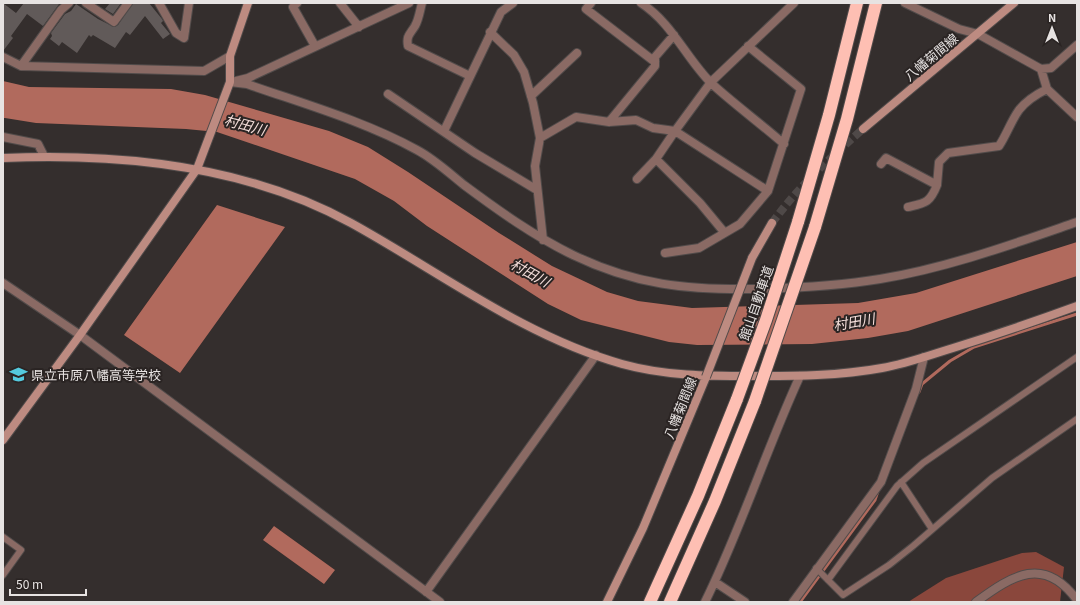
<svg xmlns="http://www.w3.org/2000/svg" width="1080" height="605" font-family="Georgia,'Noto Sans JP',serif">
  <style>
    .forest { fill: #8a473c }
    .water { fill: #b16a5d }
    .lines { fill: none; stroke-linecap: round; stroke-linejoin: round }
    .stream { stroke: #b16a5d; stroke-width: 3 }
    .building { fill: #615a59 }
    .secondary-tunnel { stroke: #4f4948; stroke-width: 8; stroke-dasharray: 8 4; stroke-linecap: butt }
    .lane-casing { stroke: #514b4a; stroke-width: 8 }
    .street-casing { stroke: #514b4a; stroke-width: 10 }
    .secondary-casing { stroke: #514b4a; stroke-width: 10 }
    .highway-casing { stroke: #514b4a; stroke-width: 14 }
    .lane { stroke: #8a6a64; stroke-width: 6 }
    .street { stroke: #8a6a64; stroke-width: 8 }
    .secondary { stroke: #bd8b81; stroke-width: 8 }
    .highway { stroke: #febfb3; stroke-width: 12 }
    .secondary-bridge-casing { stroke: #514b4a; stroke-width: 10; stroke-linecap: butt }
    .highway-bridge-casing { stroke: #514b4a; stroke-width: 14; stroke-linecap: butt }
    .secondary-bridge { stroke: #bd8b81; stroke-width: 8 }
    .highway-bridge { stroke: #febfb3; stroke-width: 12 }
    .labels { text-anchor: middle; stroke-width: 4; stroke-linejoin: round; paint-order: stroke }
    .street-label { font-size: 13px; fill: #e7e3e2; stroke: #2a2423 }
    .poi-label { font-size: 13px; fill: #e7e3e2; stroke: #2a2423; text-anchor: start }
    .water-label { font-size: 14px; font-style: italic; fill: #f5dfdb; stroke: #2a2423 }
  </style>
  <rect width="100%" height="100%" fill="#342e2d"/>
  <path class="forest" d="M1036,552L1064,567L1060,602H908L946,578L1022,553Z"/>
  <path class="water" d="M3,81L29,87L171,89L205,95L329,131L368,147L408,172L499,233L552,266L607,292L638,301L692,308L858,303L916,293L1077,242V276L908,331L868,338L812,344L697,345L669,342L581,320L548,304L427,226L394,201L355,179L217,132L186,129L36,123L5,118H3Z
    M217,205L285,227L180,373L124,335Z
    M274,526L335,570L324,584L263,540Z"/>
  <g class="lines">
    <path class="stream" d="M919,392L922,384L950,361L974,347L1077,314
      M800,602L875,500L878,491"/>
  </g>
  <path class="building" d="M3,3L16,13L24,3L59,4L43,26L27,14L11,36L13,38L3,51Z
    M110,3H121L113,14L105,9Z
    M133,3H149L162,19L163,21L161,23L170,34L163,39L145,16L130,35L126,32L115,48L93,35L91,37L89,35L77,53L62,42L59,46L50,39L52,36L51,33L65,14L71,11L76,4L98,19L114,27L118,25Z"/>
  <g class="lines">
    <path class="secondary-tunnel" d="M772,223C799,186 829,159 863,129"/>
    <defs>
      <path id="lane" d="M901,482L932,529
        M3,537L21,550L3,575
        M816,568L843,595L889,565L913,546L992,478L1077,419
        M828,580L897,486L923,463L1077,357"/>
      <path id="street" d="M86,3L114,22L128,3
        M159,3L176,33L184,38L189,3
        M297,3L293,7L315,46
        M340,3L359,27
        M422,3C420,10 419,19 415,26C410,34 406,36 408,46L470,76
        M591,3L586,9L655,62
        M641,3C672,23 686,58 711,83C734,104 760,123 784,144
        M905,3L959,29L978,34L1041,69L1051,68L1077,45
        M490,32L514,55L524,72L533,103L540,138L535,166L543,240
        M3,57L21,66L204,71L230,56
        M21,66L61,10L69,3
        M1041,69L1047,89L1077,117
        M236,81L248,78L409,3
        M230,82L247,84C304,104 364,121 417,150C434,159 449,173 464,185C499,211 534,236 573,255C635,285 687,290 755,289C796,288 839,286 880,279C947,268 1013,244 1077,222
        M388,94L475,153L537,190
        M531,96L577,53
        M609,122L655,66V57L674,35
        M444,131L501,12L513,3
        M3,137L38,144L44,156
        M540,138L576,117L609,122L636,120L653,128L675,131L711,82L794,3
        M656,159L700,203L724,232
        M881,164L886,158L937,185L939,162L948,153L999,146C1007,134 1011,121 1019,110C1026,101 1037,94 1047,89
        M637,179L656,159L675,131L768,191
        M908,207C925,203 930,203 937,185
        M665,253L699,248L740,224L768,191L801,89L748,46
        M3,283L80,335L440,602
        M715,582L745,602
        M426,592L596,355
        M705,602C741,529 766,450 800,376
        M793,602L881,482L916,389L924,357
        M976,602C1013,575 1044,555 1077,600"/>
      <path id="secondary" d="M863,129L1014,3
        M3,158C120,153 246,165 351,223C440,272 523,336 622,364C665,376 708,376 752,376C795,376 839,376 882,368C906,364 930,355 953,348C995,335 1036,321 1077,306
        M752,258L772,223
        M3,440L80,335L197,169L230,82V56L248,3
        M607,602L643,528L706,377"/>
      <path id="highway" d="M798,222L829,115L857,3
        M815,227L847,119L876,3
        M650,602L698,496L737,399
        M670,602L715,501L755,401"/>
    </defs>
    <use href="#lane" class="lane-casing"/>
    <use href="#street" class="street-casing"/>
    <use href="#secondary" class="secondary-casing"/>
    <use href="#highway" class="highway-casing"/>
    <use href="#lane" class="lane"/>
    <use href="#street" class="street"/>
    <use href="#secondary" class="secondary"/>
    <use href="#highway" class="highway"/>
    <defs>
      <path id="secondary-bridge" d="M706,377L752,258"/>
      <path id="highway-bridge" d="M737,399L766,320L798,222
        M755,401L815,227"/>
    </defs>
    <use href="#secondary-bridge" class="secondary-bridge-casing"/>
    <use href="#highway-bridge" class="highway-bridge-casing"/>
    <use href="#secondary-bridge" class="secondary-bridge"/>
    <use href="#highway-bridge" class="highway-bridge"/>
  </g>
  <defs>
    <symbol id="school-bare" viewBox="-9 -9 18 18"><path d="M0-5L7-2L0 1L-7-2ZM-4 1L0 2.5L4 1V4Q0 6-4 4Z" fill="#54cade" stroke="#2a2423" stroke-width="2.5" paint-order="stroke"/></symbol>
  </defs>
  <g fill-rule="evenodd">
    <use href="#school-bare" x="6" y="362" width="25" height="25"/>
  </g>
  <g class="labels">
    <g class="street-label">
      <text transform="translate(931 57) rotate(-40)" y="5">八幡菊間線</text>
      <text transform="translate(756 303) rotate(-71)" y="5">館山自動車道</text>
      <text transform="translate(680 408) rotate(-68)" y="5">八幡菊間線</text>
    </g>
    <g class="poi-label">
      <text x="31" y="380">県立市原八幡高等学校</text>
    </g>
    <g class="water-label">
      <text transform="translate(245 125) rotate(15)" y="5">村田川</text>
      <text transform="translate(530 273) rotate(29)" y="5">村田川</text>
      <text transform="translate(854 322) rotate(-10)" y="5">村田川</text>
    </g>
  </g>
  <rect width="1080" height="605" fill="none" stroke="#e7e3e2" stroke-width="8"/>
  <g transform="translate(1052 28)" stroke="#2a2423" stroke-width="3" paint-order="stroke">
  <path d="M0-3L7 15L0 10L-7 15Z" fill="#e7e3e2"/>
  <text y="-6" font-size="11" font-weight="bold" text-anchor="middle" fill="#e7e3e2">N</text>
  </g>
  <path d="M10 589v6h76v-6" fill="none" stroke="#e7e3e2" stroke-width="2"/>
  <text x="16" y="589" font-size="12" fill="#e7e3e2" stroke="#2a2423" stroke-width="3" paint-order="stroke">50 m</text>
</svg>
